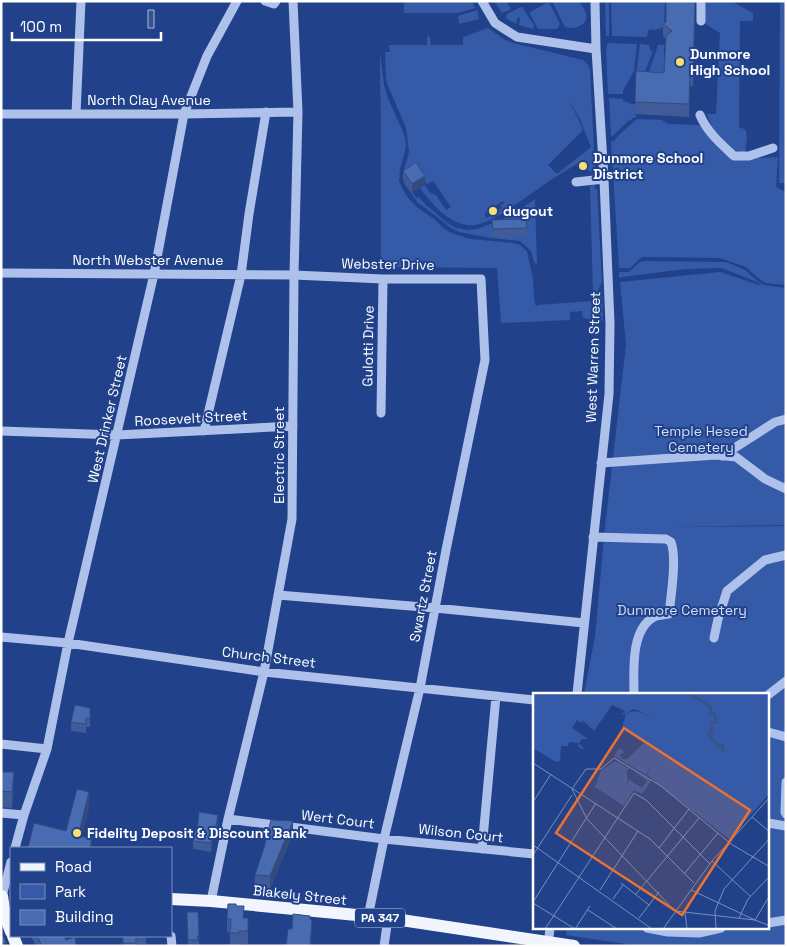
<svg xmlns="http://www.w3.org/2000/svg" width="787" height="947" font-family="'Space Grotesk',sans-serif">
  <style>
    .green { fill: #355aa7; fill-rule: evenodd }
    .water { fill: #3b5287; stroke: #a1bbec }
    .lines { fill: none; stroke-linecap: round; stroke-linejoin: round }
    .minor { stroke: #adc1eb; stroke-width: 9 }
    .major { stroke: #f2f5fe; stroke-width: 12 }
    .wall { fill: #3f5c99 }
    .shaded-wall { fill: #334b7d }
    .building { fill: #496bb2; stroke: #334b7d }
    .poi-dot { fill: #f8e16e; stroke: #21428a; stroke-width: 2 }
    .labels { text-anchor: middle; stroke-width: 4; stroke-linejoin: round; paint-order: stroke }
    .shield { fill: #21428a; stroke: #bcc6dc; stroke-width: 1 }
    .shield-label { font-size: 12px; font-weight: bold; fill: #fff }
    .poi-label { font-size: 14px; font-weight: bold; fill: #fff; stroke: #21428a; text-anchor: start }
    .street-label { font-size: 14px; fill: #fff; stroke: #21428a }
    .park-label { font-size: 14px; fill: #d2def8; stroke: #21428a }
    .inset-river { fill: none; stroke: #3b5287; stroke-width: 2.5 }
    .inset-road { fill: none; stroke: #7a8eb9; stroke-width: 1 }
    .view { fill: #eb7230; fill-opacity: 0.15; stroke: #eb7230; stroke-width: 2.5 }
    .inset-edge { fill: none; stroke: #fff; stroke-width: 2.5 }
  </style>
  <rect width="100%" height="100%" fill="#21428a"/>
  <path class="green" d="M404,1H472L475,8L458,13H404Z
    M494,1H506L511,9L502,13Z
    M552,1H579C581,5 585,9 586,13C589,26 574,30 565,27Z
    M605,1H609V36H606Z
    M611,1H665L664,27L654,30L651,29L648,31L647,37L612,36Z
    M707,1H731L753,13V21H740L739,127L746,130L747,138L745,152C728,153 711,129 707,114H716L720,33L704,23L706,4Z
    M780,1H786V183H779Z
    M547,3L550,4L560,24L557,29H538L530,14V12Z
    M521,7H522L534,25L533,29L519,25L520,18L518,17L516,24L506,18L507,14Z
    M477,10L479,19L459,24L458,16Z
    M488,28L505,40L513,43L583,60L588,65L590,70L595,169H594V173L587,170L584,160C568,169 553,178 538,189C521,200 488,228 467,225C447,222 431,203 420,188L425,185L430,193L436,195L446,210L451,207L433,181L427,184L417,168L412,192L417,198L419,197L425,204L446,222L456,228L467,230L477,229L511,216L535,199L537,265L534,262L531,251L520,241L491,238L459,232L451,228L428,210L418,203L404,183L403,178L404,170L409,152L406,128L387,83L386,77L385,52H390L389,45H427V37L429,36L430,38L431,45H463V37ZM568,99L579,117L591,147L557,174L548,165L583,130L577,116ZM503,201L504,203L500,205L502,208L487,218L484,214Z
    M607,43L637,44L634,71L623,91V94H608L606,49L607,47Z
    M640,44L649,45L650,50L653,51L643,77H636Z
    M658,45H666L664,47V79L647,78Z
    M380,52L384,85L387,96L404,134L406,145L405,152L400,169L399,181L403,190L409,199L417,207L434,219L444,229L454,234L471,239L513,243L520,245L527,251L533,279L534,298L536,307L538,305L593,301V298L600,293L602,288L603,321L583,318L582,311L570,312V320L501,323L497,268L381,267V124L380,73Z
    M609,98L623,99V101L630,103L631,104H635V115L637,116L627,122L614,135L611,136Z
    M637,119L662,120L668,124L698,125L705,127L736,159L778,157L776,187L786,192V285L765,283L757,277L746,267L720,258L643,257L639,259L630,268H619L611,141H614L620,134Z
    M595,184V189H597L602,282L597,292L594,294L593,293L590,186Z
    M646,261L726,262L745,270L757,281L764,285L786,288V525L665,527L786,526V946H639L566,935L567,928H768V694H584L595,636L605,527L626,345L620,282L720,272L762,286L757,282L722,268L685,269L622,277L619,278V272H629L640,262Z"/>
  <path class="water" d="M148,10H154V28H148Z"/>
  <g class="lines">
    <path class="minor" d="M265,1L274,4L276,1
      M482,1L495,23L517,37L596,49
      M701,21V1
      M1,114H184L298,112
      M76,114L81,1
      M700,115C707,132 721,144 734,156H749L773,148
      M576,182L604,179
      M1,273L294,275L383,279H481L485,360L446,550L420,688L384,839L368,917
      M381,413L383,279
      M1,431L117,435L293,426
      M204,431L241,275L249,214L266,112
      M722,456L775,422L786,419
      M601,463L716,455L736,457L765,479L786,489
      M593,537L666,539L671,542C677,558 671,595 669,614C665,615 658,615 654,617C630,630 634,672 634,694
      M278,595L435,608L584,623
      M1,637L68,643L264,672L534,700
      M714,638L718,619L727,591L765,560L786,555
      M577,694L609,394L610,324L604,179L596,49L595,1
      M768,695L786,681
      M768,732L786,737
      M1,744L47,749
      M786,782L785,812L786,814
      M1,813L24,815
      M228,819L384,839L534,854
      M768,823L786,826
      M15,848L24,815L47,749L68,643L154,274L184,114L207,56L237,1
      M482,849L496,696
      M2,896L11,862
      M211,901L228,819L264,672L292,519L294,275L298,112L293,1
      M768,923L786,920
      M647,928L668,932L699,933L721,928
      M171,936L172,946
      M384,946L388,918
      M548,946L550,928"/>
    <path class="major" d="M2,896L5,916L11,932
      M171,899L211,901L388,918L574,946
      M13,936L17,946"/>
  </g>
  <path class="wall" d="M695,1L693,86H690L689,117L635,114L636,71L664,73L666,39L663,36V24Z
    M403,171L425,184L412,192L403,179Z
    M492,220L527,228V237H493Z
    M90,708V727H86V733L71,731V722Z
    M1,772L14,788L12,808L1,807Z
    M218,823L216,834H214L211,852L193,849V841L197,830Z
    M293,834L270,889L255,888V875Z
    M236,906L244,918H248V944H239V946H230V932H227V919Z
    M187,912H198L199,945L198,946H188Z
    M31,936H64L66,940L76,946H36Z
    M122,936H146V944H136V946H123Z"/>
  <path class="shaded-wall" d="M425,176V184L412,192V184Z
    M14,772V788L12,808V792Z
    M89,792V809L80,848L78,837Z
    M218,815V823L216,834V826Z
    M293,821V834L270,889V876Z
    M214,826V834L211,852V843Z
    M92,837V848H90Z
    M312,920L311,946H310Z
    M6,942V946H1Z"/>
  <path class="building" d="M666,1H695L693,73H690L689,104L635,102L636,71L664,73L666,36L672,31L663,24L666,22Z
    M416,162L425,176L412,184L403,171Z
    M526,219L527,228L493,229L492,220Z
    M75,705L90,708V719L86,718V724L71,722Z
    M1,772H14L12,792L1,791Z
    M77,789L89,792L78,837H92L90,848H28L34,823L66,831Z
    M199,812L218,815L216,826H214L211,843L193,841L195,829L197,830Z
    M271,820L293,821L270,876L255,875L264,848Z
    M228,904H236V906H244L243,918H248V931H239V933H230L231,919H227Z
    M187,912H198L199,936H197L198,940H188Z
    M293,914L310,916V919L312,920L310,946H286L288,929H292Z
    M1,932L6,942L1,946Z
    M37,936H64L66,940L75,937L76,946H42Z
    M123,936H136V943H123Z"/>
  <g class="poi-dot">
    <circle cx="680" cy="62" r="5"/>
    <circle cx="583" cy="166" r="5"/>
    <circle cx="493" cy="211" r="5"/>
    <circle cx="77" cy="833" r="5"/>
  </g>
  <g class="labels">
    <rect class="shield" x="355" y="908.5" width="50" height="19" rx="4"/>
    <g class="shield-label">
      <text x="380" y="922">PA 347</text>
    </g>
    <g class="poi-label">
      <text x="690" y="59">Dunmore<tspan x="690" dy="16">High School</tspan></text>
      <text x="593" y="163">Dunmore School<tspan x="593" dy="16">District</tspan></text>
      <text x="503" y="216">dugout</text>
      <text x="87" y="838">Fidelity Deposit &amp; Discount Bank</text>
    </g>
    <g class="street-label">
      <text x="149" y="105">North Clay Avenue</text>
      <text x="148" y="265">North Webster Avenue</text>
      <text transform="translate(388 264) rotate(1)" y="5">Webster Drive</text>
      <text transform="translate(368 346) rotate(-89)" y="5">Gulotti Drive</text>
      <text transform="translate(593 357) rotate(-88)" y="5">West Warren Street</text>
      <text transform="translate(191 418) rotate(-3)" y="5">Roosevelt Street</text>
      <text transform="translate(107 419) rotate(-77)" y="5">West Drinker Street</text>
      <text transform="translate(279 455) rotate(-90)" y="5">Electric Street</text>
      <text transform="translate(423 596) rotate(-79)" y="5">Swartz Street</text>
      <text transform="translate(269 657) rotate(7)" y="5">Church Street</text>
      <text transform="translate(338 819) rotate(7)" y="5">Wert Court</text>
      <text transform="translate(461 833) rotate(6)" y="5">Wilson Court</text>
      <text transform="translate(300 895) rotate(6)" y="5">Blakely Street</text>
    </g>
    <g class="park-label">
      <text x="701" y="436">Temple Hesed<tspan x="701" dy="16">Cemetery</tspan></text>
      <text x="682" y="615">Dunmore Cemetery</text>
    </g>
  </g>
  <g transform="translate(533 693)">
    <rect width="236" height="236" fill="#21428a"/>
    <path d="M0,0H236V101L196,146L114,82L120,69L113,82L81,63L86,55L91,59L87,62L89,66H94L111,50L89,36L93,20L103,18L121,25L101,16L89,22L87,20L89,21L92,18L79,12L61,38L48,26L51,31L44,27L39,35L55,46H49L46,50L52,57L45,54L46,50L36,49L35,53H28L27,68L23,69L0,55ZM82,68L97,76L94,77V95L95,86L109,95L114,88L99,77L118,88L109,101L101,97L91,113L62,94L68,78Z" fill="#355aa7"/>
    <path class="inset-river" d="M157,0L178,14V20L182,21L183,29L178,30L179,38L175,40L185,53L190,52V59"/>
    <path class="inset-road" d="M0,70L117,146L161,190M39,96L53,76H68L81,65L128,93L198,151L237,174M39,96L54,126L142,218M0,109L18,81M219,124L237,139M0,152L119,236M126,155L156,116M0,162L39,102M179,168L217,203M151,181L185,140M88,190L116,212M67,197L105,138M158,197L222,227L237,202M103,201L166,125M80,206L90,192M0,209L63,110M0,210L42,236M55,217L84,236M142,218L222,227L237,233M152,220L154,236M106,225L126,199M206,225L215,206L237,183M12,236L101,100L113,107L177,171M42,236L57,213M130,236L179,168L237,104M183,236L182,218L191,196L237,145"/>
    <path class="view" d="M91,35L217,117L149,222L23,140Z"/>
    <rect width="236" height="236" class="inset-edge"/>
  </g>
  <rect width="787" height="947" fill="none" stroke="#ffffff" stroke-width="5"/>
  <rect x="10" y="847" width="162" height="90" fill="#21428a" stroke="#7a8eb9"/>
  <rect x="20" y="863" width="25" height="8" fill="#f2f5fe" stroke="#7a8eb9"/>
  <text x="55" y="872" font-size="15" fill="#ffffff">Road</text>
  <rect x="20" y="884" width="25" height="15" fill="#355aa7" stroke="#7a8eb9"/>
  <text x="55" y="897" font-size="15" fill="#ffffff">Park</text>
  <rect x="20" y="910" width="25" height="15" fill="#496bb2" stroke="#7a8eb9"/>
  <text x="55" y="922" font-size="15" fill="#ffffff">Building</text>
  <path d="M12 32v8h149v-8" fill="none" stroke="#ffffff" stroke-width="2.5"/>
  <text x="20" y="32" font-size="15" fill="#ffffff" stroke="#21428a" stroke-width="4" paint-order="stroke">100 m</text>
</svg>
